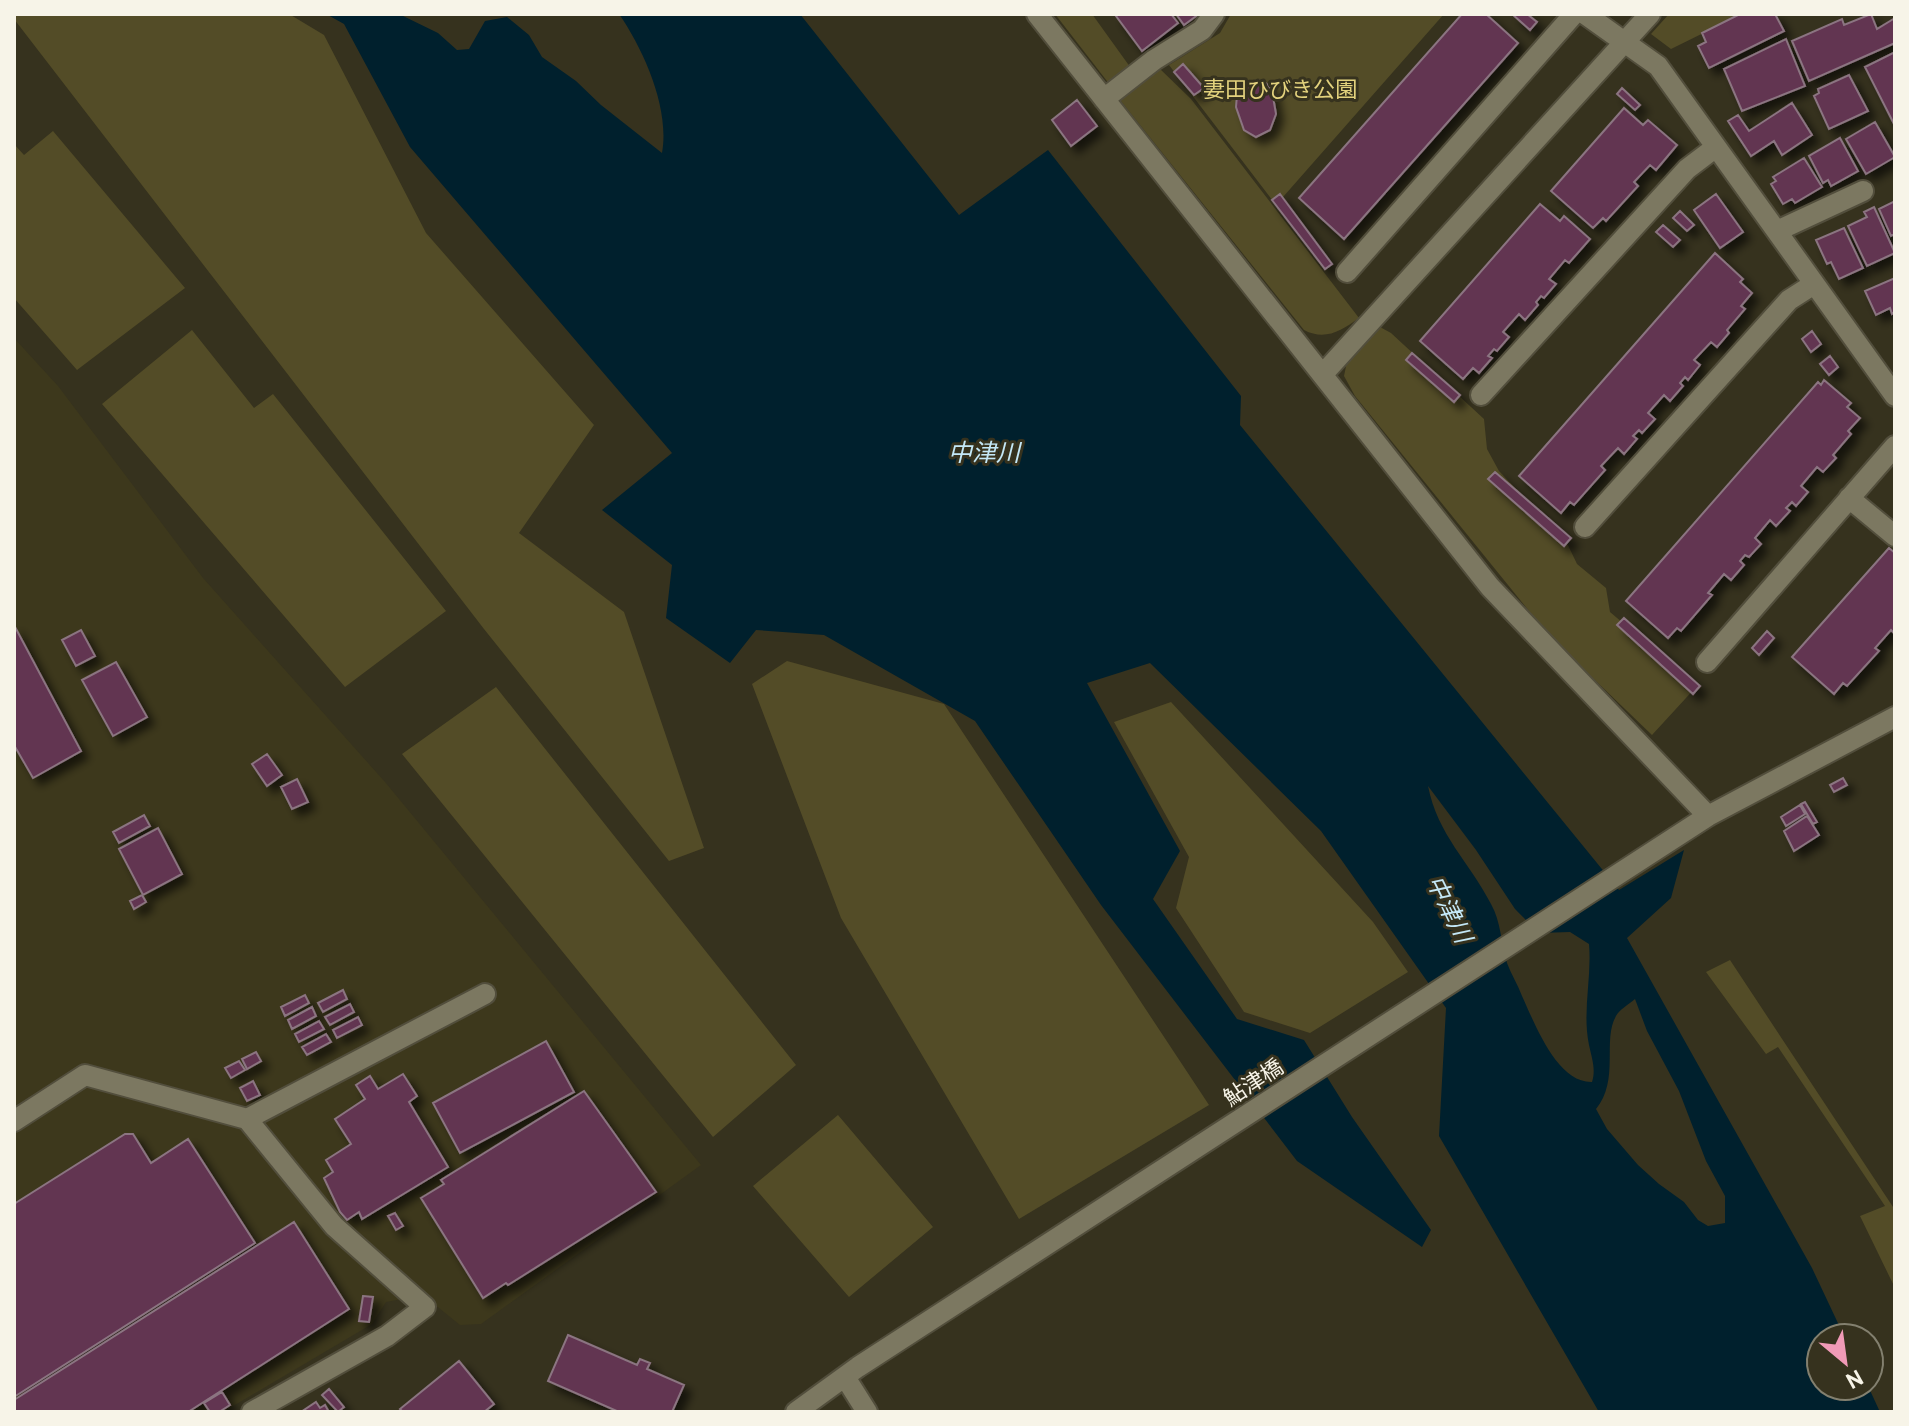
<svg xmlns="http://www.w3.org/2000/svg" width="1909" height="1426" font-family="Overpass,'Noto Sans JP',sans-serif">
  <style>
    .built { fill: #3d381c }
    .green { fill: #534c27 }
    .water { fill: #00202d; fill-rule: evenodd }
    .building { fill: #623451; stroke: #8b7481; stroke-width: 2; filter: url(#shadow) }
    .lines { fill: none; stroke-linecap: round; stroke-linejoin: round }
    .minor-casing { stroke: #524e3c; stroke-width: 24 }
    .minor { stroke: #7c7861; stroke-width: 20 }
    .labels { text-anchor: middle; stroke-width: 6; stroke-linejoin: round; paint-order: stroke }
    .park-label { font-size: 22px; fill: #e3d27d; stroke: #36321e }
    .street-label { font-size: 22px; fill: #f7f4e8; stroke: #36321e }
    .water-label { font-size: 24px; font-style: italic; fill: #c4e8f7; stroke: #36321e }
  </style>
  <defs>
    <filter id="shadow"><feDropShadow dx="7" dy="7" stdDeviation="4" flood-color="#0009"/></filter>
  </defs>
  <rect width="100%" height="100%" fill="#36321e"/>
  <path class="built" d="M14,338L58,386L203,578L385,782L701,1165L481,1324L460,1325L423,1295L386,1302L372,1324L223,1412H14Z"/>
  <path class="green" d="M14,14H289L324,35L426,233L594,425L519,533L624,612L704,848L669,861L484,629L14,19Z
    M1055,14H1092L1133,71L1110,85Z
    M1231,14H1444L1276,205L1169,65L1220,33Z
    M1669,14H1742L1671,49L1651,34Z
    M1158,67L1191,99L1359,318C1341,331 1325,341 1304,330L1120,100L1119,93Z
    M53,131L185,288L77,370L14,298V144L24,155Z
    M1380,327L1391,333L1484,419L1487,449L1499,471L1566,541L1577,564L1606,588L1610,612L1697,686L1652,735L1550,637L1355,396L1344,376L1348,357Z
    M192,330L254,408L273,394L446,611L345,687L102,404Z
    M787,661L944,704L1209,1105L1019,1219L841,918L752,684Z
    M496,687L796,1065L713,1137L402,754Z
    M1171,702L1373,922L1408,972L1310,1033L1244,1012L1176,908L1189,857L1114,722Z
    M1730,960L1895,1210V1288L1860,1216L1885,1206L1778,1047L1766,1054L1706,972Z
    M838,1115L933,1227L849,1297L753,1186Z"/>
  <path class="water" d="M326,14H399L438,33L457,50L469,49L485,21L507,17L529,35L542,57L576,81L601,105L662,153C670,109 644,50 619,14H800L959,215L1048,150L1241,396L1240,425L1619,890L1684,850L1671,898L1627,938L1812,1268L1845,1338H1821V1386H1868L1880,1412H1599L1439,1136L1446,1008L1321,831L1150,663L1087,683L1180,851L1153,899L1237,1019L1304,1040L1352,1117L1431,1230L1422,1247L1297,1161L1101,905L975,721L824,635L756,630L730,663L666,618L672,565L602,510L672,453L410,147L344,24ZM1428,786L1476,850L1515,909L1539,933L1570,932L1589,944C1592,978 1582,1011 1589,1045C1592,1059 1596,1069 1592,1082C1557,1083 1535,1024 1522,996C1518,985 1511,974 1507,963C1501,944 1501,921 1491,904C1469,861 1438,836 1428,786ZM1635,999L1647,1031L1679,1091L1706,1161L1725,1196V1223L1708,1226L1698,1220L1684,1202L1659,1184L1638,1165L1607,1129L1596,1109C1620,1080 1602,1040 1616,1016C1619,1010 1629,1004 1635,999Z"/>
  <path class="building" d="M1119,14H1171L1178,23L1142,51L1116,16Z
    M1176,14H1199L1184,25Z
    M1462,14H1486L1518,43L1344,239L1299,198Z
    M1512,14H1527L1537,22L1530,30Z
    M1740,14H1775L1784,31L1709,68L1698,46L1706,42L1702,33Z
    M1871,14L1877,29L1895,18V43L1809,81L1792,41L1842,19L1844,25Z
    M1786,39L1805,86L1742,111L1724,69Z
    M1895,52V126L1865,67Z
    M1183,64L1204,88L1194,95L1174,72Z
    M1849,75L1868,111L1829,129L1814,96L1819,93L1818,89Z
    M1258,80L1266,83L1272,91L1276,114L1270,130L1256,137L1244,130L1236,107L1237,95L1243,84Z
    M1622,88L1640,105L1635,110L1617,94Z
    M1077,100L1097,126L1071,146L1052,120Z
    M1792,103L1812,135L1782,155L1774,141L1751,156L1728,121L1738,115L1749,131Z
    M1624,108L1643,125L1648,120L1677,145L1656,170L1650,165L1634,182L1638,186L1606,221L1603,218L1593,228L1551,191Z
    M1875,122L1895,157L1866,174L1846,139Z
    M1840,138L1858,171L1831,186L1828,180L1823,183L1809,156Z
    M1804,158L1822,187L1795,203L1792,199L1783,204L1771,184L1776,181L1773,177Z
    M1280,194L1332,264L1325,269L1272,200Z
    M1716,194L1743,232L1720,248L1694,210Z
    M1895,201V234L1891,236L1879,209Z
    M1540,204L1560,221L1564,216L1590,239L1569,263L1565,260L1549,279L1556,284L1544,298L1541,296L1536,302L1538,305L1525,320L1519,314L1503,332L1509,337L1497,351L1494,349L1488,356L1492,358L1479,373L1473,368L1463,379L1420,341Z
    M1874,207L1895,253L1867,266L1848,226L1867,217L1864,212Z
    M1680,211L1694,225L1687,231L1673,218Z
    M1663,225L1680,240L1673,247L1656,232Z
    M1844,228L1863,268L1839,279L1831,262L1827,264L1816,240Z
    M1715,253L1743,279L1740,282L1752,293L1741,306L1745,309L1727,330L1729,333L1717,347L1711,342L1694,360L1700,365L1688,380L1685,377L1680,383L1683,386L1670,401L1664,395L1648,413L1655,419L1642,433L1639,430L1633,436L1637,439L1624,454L1618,448L1601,466L1605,470L1574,505L1570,502L1561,513L1519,476Z
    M1895,278V312L1892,314L1890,308L1876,315L1865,291Z
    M1812,331L1821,344L1811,352L1802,339Z
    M1412,353L1460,395L1454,402L1406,360Z
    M1830,356L1838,367L1829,375L1820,364Z
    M1824,380L1851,403L1847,407L1860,418L1848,431L1851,434L1833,455L1836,458L1823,472L1817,467L1801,486L1808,492L1796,506L1792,502L1786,508L1790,511L1776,526L1770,520L1755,538L1761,544L1749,557L1745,555L1740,561L1744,565L1731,580L1724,574L1708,593L1712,595L1681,631L1677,628L1668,638L1626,601L1818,382L1821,385Z
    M1495,472L1571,538L1564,546L1488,479Z
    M1889,548L1895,553V634L1891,630L1875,648L1879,651L1847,686L1843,683L1834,694L1792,657Z
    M1624,618L1700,686L1693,694L1617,625Z
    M14,625L81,751L33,778L14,745Z
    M81,630L95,656L76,666L62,640Z
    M1767,631L1774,638L1759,655L1752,648Z
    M116,662L147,717L113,736L82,680Z
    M267,754L282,775L267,786L252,764Z
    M1843,778L1847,785L1834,792L1830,785Z
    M297,779L308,802L292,809L281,787Z
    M1805,802L1817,822L1813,824L1801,804Z
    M1800,805L1805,814L1786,826L1781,817Z
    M144,815L150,826L119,843L113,832Z
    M1807,816L1819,835L1794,851L1784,831Z
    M158,828L182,874L143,895L119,849Z
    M142,895L146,902L134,909L130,901Z
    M343,990L347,999L323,1012L318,1003Z
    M305,995L309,1003L285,1016L281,1007Z
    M350,1004L354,1012L330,1025L325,1017Z
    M312,1007L316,1016L292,1029L288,1020Z
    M358,1017L362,1025L337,1038L333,1030Z
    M319,1021L324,1029L299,1042L295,1034Z
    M326,1034L331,1042L307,1055L302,1047Z
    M546,1041L574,1092L460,1153L433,1103Z
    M256,1052L261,1061L247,1069L242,1059Z
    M239,1061L245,1070L231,1078L225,1068Z
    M403,1074L417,1096L409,1102L448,1167L362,1219L359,1212L347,1220L340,1212L324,1178L333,1172L326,1160L351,1144L335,1119L365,1099L356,1085L370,1076L378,1089Z
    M253,1081L260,1095L247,1101L240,1088Z
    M584,1091L656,1192L508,1285L506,1283L483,1298L421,1198L444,1184L441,1180Z
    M125,1134H133L151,1163L188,1139L255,1243L14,1397V1204Z
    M395,1213L403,1226L396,1230L388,1216Z
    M294,1222L349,1309L188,1412H14V1400Z
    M363,1296L373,1297L369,1322L359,1321Z
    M568,1335L637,1365L640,1359L650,1363L647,1369L684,1385L672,1412H619L548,1381Z
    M459,1361L494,1404L484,1412H403L400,1409Z
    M329,1389L344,1407L338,1412L322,1395Z
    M222,1392L230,1405L219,1412H210L204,1403Z
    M316,1402L320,1408L325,1405L329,1412H301Z"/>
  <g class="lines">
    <defs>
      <path id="minor" d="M1037,14L1490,587L1708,816
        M1585,14L1658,66L1895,396
        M1104,99L1154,60L1202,30L1214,14
        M1777,231L1863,191
        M1347,272L1574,14
        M1323,374L1650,14
        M1481,395L1687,169L1716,147
        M1849,498L1895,536
        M1585,527L1789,300L1814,284
        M1707,662L1895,446
        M247,1119L334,1226L425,1307L387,1336L252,1412
        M14,1121L85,1075L247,1119L485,994
        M845,1377L867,1412
        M796,1412L858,1367L1708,816L1895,717"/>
    </defs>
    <use href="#minor" class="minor-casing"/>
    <use href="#minor" class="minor"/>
  </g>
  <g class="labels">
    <g class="park-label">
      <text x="1280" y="97">妻田ひびき公園</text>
    </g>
    <g class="street-label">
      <text transform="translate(1253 1082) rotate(-33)" y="8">鮎津橋</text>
    </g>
    <g class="water-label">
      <text x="984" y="461">中津川</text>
      <text transform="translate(1449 909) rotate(64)" y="8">中津川</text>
    </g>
  </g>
  <rect width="1909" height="1426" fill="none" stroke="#f7f4e8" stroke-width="32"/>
  <g transform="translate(1845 1362) rotate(151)"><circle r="38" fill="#36321e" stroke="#83806f" stroke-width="2"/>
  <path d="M0-6L14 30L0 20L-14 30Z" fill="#f09ab7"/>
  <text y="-12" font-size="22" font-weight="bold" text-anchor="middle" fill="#f7f4e8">N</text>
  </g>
</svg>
